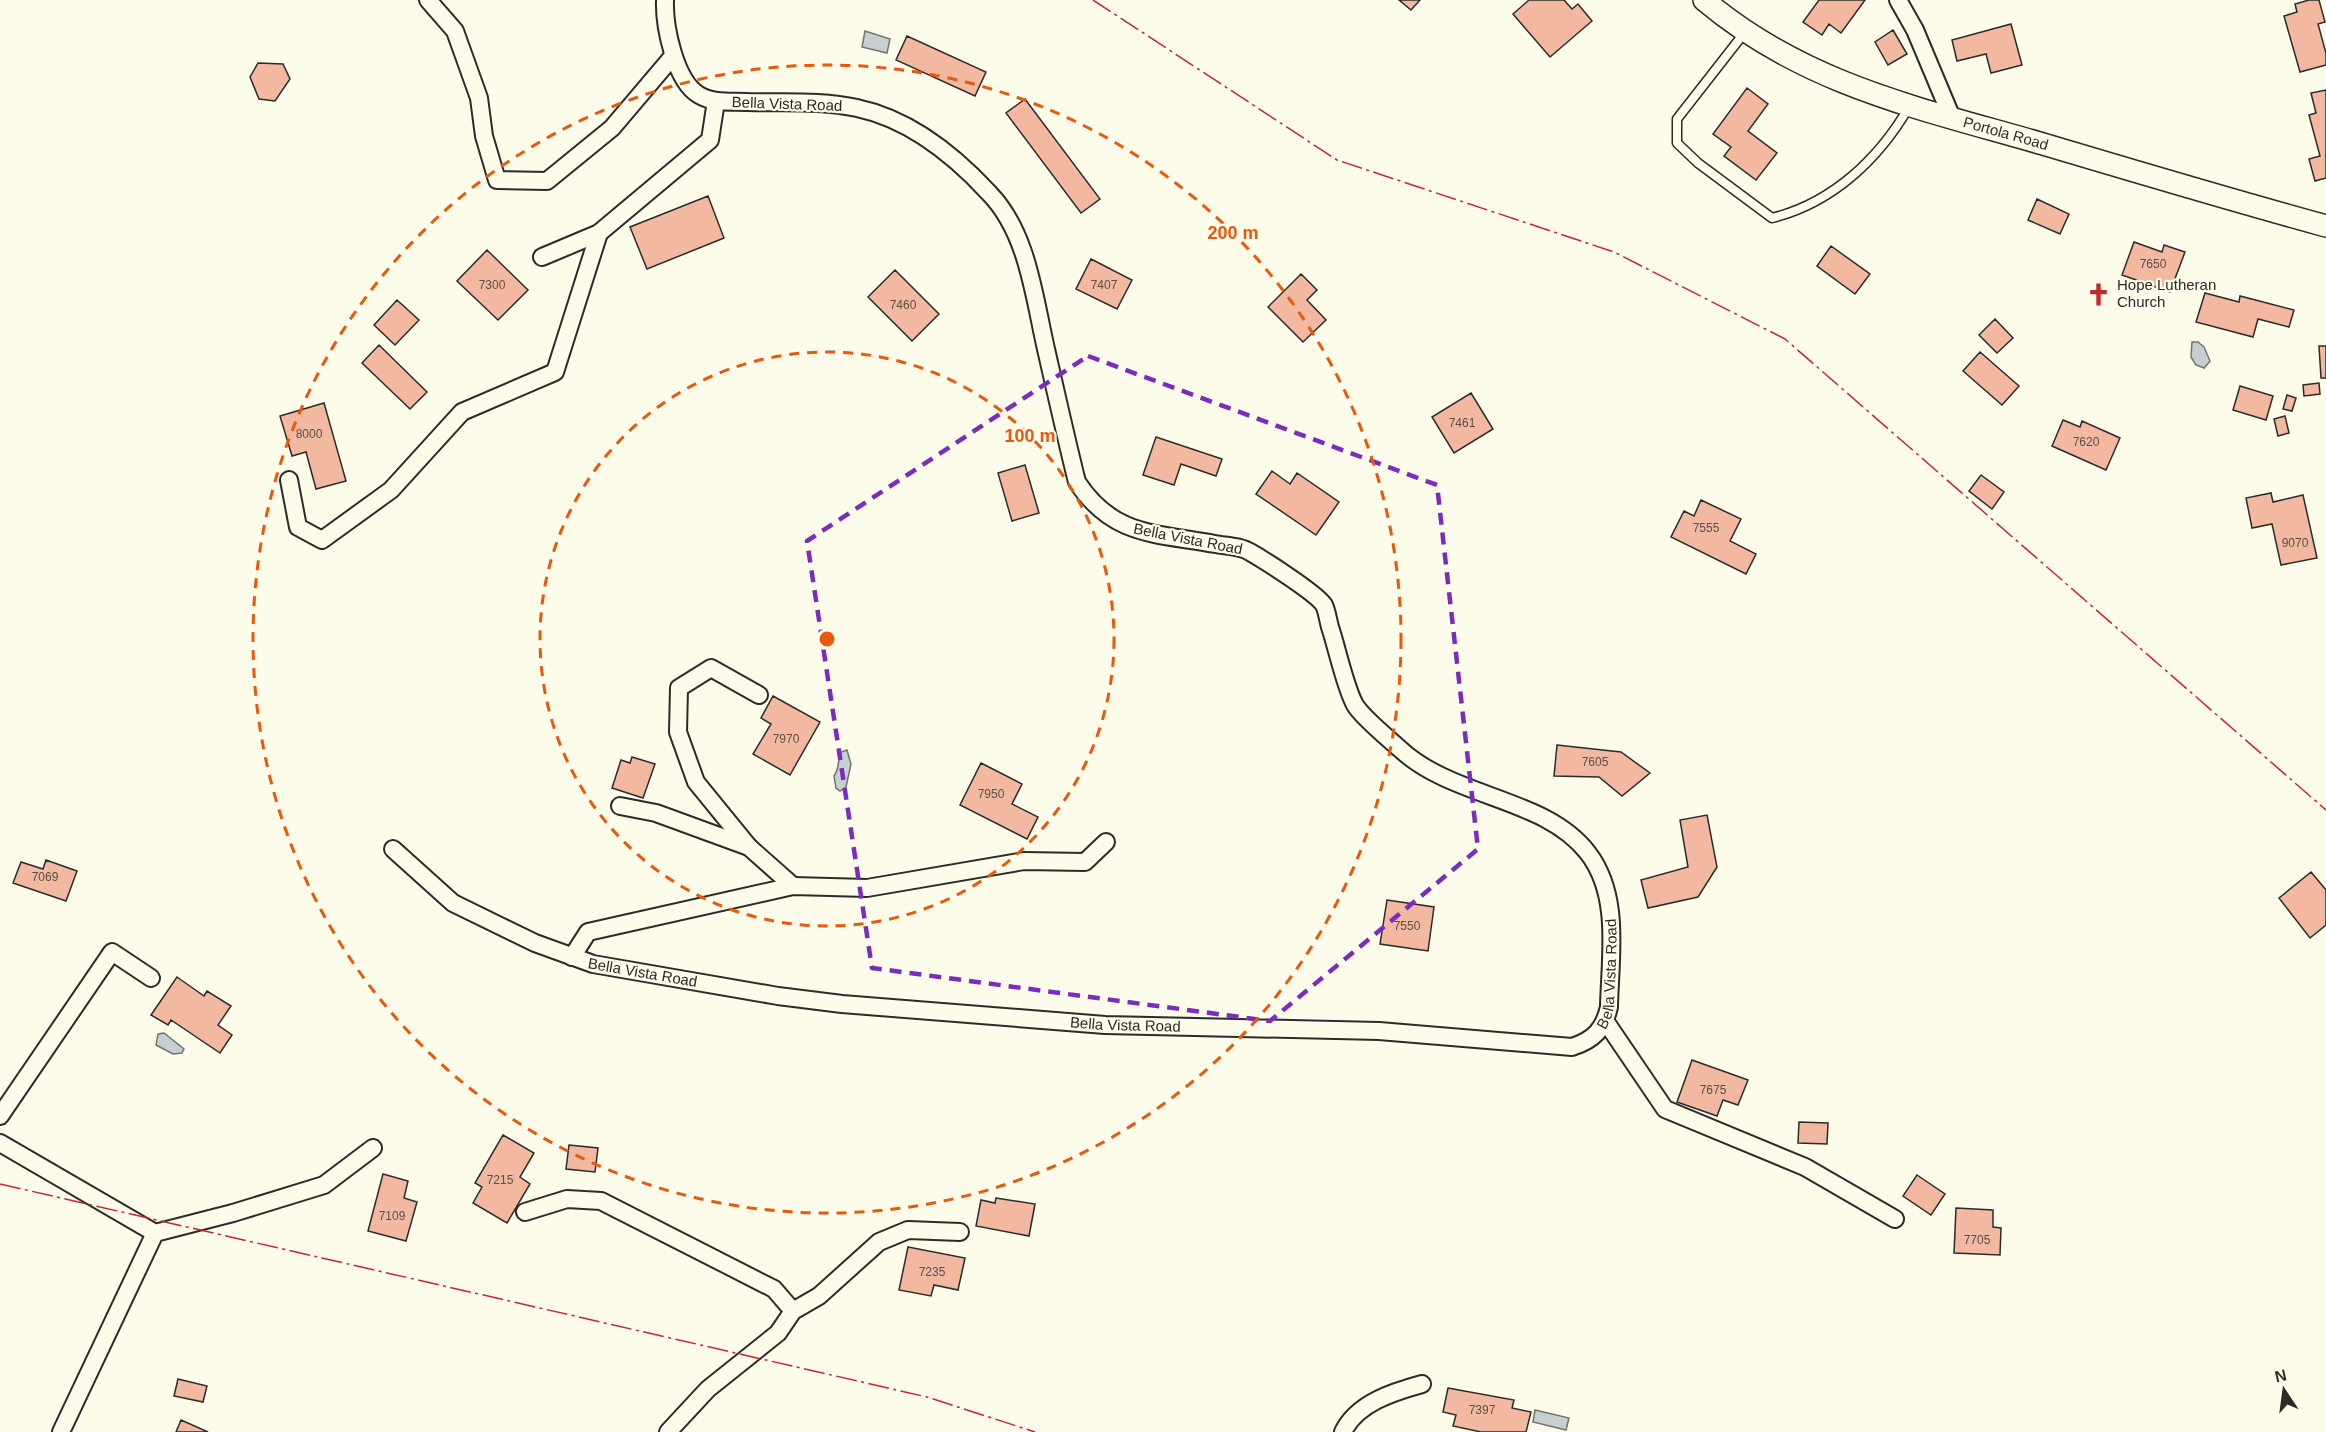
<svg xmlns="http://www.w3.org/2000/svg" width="2326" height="1432" font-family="Arial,sans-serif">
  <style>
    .water { fill: #c7d0d0; stroke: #74746e; stroke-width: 1.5 }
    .building { fill: #f2b8a0; stroke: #2b2b2b; stroke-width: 1.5 }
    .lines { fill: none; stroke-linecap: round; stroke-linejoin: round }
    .service-casing { stroke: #2b2b2b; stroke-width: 11 }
    .minor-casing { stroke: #2b2b2b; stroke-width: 20 }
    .tertiary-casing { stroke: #2b2b2b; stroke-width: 24 }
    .service { stroke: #fdfbea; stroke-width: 8 }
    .minor { stroke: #fdfbea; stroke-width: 16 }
    .tertiary { stroke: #fdfbea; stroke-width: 21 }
    .power { stroke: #c62828; stroke-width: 1.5; stroke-dasharray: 21 4.5 3 4.5; stroke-linecap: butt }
    .marked { fill: none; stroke: #7b2cbf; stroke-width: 4.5; stroke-dasharray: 12 8; stroke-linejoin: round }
    .ring { fill: none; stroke: #e8590c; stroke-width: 3; stroke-dasharray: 10 8 }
    .labels { text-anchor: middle; stroke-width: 4.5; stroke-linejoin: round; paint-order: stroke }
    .number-label { font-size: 12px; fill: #5d4e48 }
    .street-label { font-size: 15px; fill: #2b2b2b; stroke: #fdfbea }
    .poi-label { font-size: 15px; fill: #2b2b2b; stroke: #fdfbea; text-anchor: start }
    .centre { fill: #e8590c; stroke: #fdfbea; stroke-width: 3 }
    .ring-label { font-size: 18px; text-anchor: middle; font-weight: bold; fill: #e8590c; stroke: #fdfbea; stroke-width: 4.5; stroke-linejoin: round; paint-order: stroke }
  </style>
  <rect width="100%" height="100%" fill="#fdfbea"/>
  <path class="water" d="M865,31L890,39L887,53L862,47Z
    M2192,342H2198L2204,347L2210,361L2204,368L2196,365L2191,357Z
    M847,750L851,764L846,787L840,791L836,788L834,776C840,768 837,761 841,752Z
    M164,1033L184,1049L182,1053L173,1054L156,1045L158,1034Z
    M1535,1410L1569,1418L1566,1430L1533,1422Z"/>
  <path class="building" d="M1399,0H1420L1411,10Z
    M1529,0H1564L1572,9L1578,4L1592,21L1550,57L1513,14Z
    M1819,0H1865L1841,33L1829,24L1822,35L1803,22Z
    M2309,0H2319L2325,22L2318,24L2326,53V65L2300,72L2284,16L2297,12L2295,4Z
    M2011,24L2022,65L1991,73L1986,54L1957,61L1952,40Z
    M1893,30L1907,54L1888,65L1875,42Z
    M907,36L986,72L975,96L896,60Z
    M258,63L283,64L290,79L275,101L259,99L250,77Z
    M1747,88L1768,104L1748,131L1777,153L1756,180L1724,156L1731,147L1713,134Z
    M2326,90V178L2315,181L2309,159L2320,156L2309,115L2316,113L2311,93Z
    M1025,99L1100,199L1081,213L1006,113Z
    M708,196L724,238L647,269L630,227Z
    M2037,199L2069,214L2060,234L2028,220Z
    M2134,242L2162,252L2164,245L2185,252L2170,292L2122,275Z
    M1831,246L1870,274L1855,294L1817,266Z
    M487,250L528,290L498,320L457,281Z
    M1091,259L1132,280L1117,309L1076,289Z
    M895,270L939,314L912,341L868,297Z
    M1301,274L1317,290L1307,300L1326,320L1303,342L1268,307Z
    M2205,293L2239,302L2240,296L2294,310L2289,327L2258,319L2253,337L2196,322Z
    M397,300L419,320L395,345L374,325Z
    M1995,319L2013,338L1997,353L1979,335Z
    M379,345L427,392L410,409L362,363Z
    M2319,346H2326V378H2321Z
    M1980,352L2019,386L2002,405L1963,371Z
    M2319,383L2320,394L2304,396L2303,385Z
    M2240,386L2273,396L2266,420L2233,410Z
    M1471,393L1493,429L1454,453L1432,417Z
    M2287,395L2296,398L2292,411L2283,409Z
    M324,403L346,481L316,489L306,452L292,456L280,416Z
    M2285,416L2289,433L2278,436L2274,419Z
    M2063,420L2080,427L2082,421L2120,438L2106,470L2052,446Z
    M1156,437L1222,459L1216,476L1181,464L1174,485L1143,475Z
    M1025,465L1039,513L1012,521L998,473Z
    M1272,471L1290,484L1297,473L1339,502L1316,535L1256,494Z
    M1981,475L2004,492L1992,509L1969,491Z
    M2271,493L2273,502L2303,495L2317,558L2281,565L2272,524L2252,528L2246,498Z
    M1701,500L1741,519L1730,541L1756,554L1746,574L1671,537L1684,511L1694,516Z
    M773,696L820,722L790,775L753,754L771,724L761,718Z
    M1557,745L1621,752L1650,773L1622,796L1599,777L1554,776Z
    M632,757L655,764L643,798L612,788L621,760L630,763Z
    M981,763L1022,784L1012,804L1038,817L1027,839L960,805Z
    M1707,815L1717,867L1698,897L1648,908L1641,880L1688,867L1680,820Z
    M46,860L77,871L66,901L13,883L21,862L43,869Z
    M2311,872L2326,890V925L2310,938L2279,898Z
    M1387,900L1434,907L1428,951L1380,944Z
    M177,977L204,996L207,991L231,1006L218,1025L232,1035L220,1053L171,1020L168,1025L151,1015Z
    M1692,1060L1748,1080L1738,1105L1723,1100L1717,1116L1677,1102Z
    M1799,1122L1828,1123L1827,1144L1798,1143Z
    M503,1135L534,1153L520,1177L530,1184L507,1223L473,1203L482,1187L475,1183Z
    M569,1145L598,1148L595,1172L566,1169Z
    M383,1174L408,1181L404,1198L417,1202L406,1241L368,1231Z
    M1917,1175L1945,1194L1931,1215L1903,1196Z
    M996,1198L1035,1204L1029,1236L976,1226L981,1200L995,1203Z
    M1956,1208L1993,1210V1227L2001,1228L2000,1255L1954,1253Z
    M908,1247L965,1258L958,1290L934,1285L931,1296L899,1290Z
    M178,1379L207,1386L203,1402L174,1396Z
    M1448,1388L1514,1400L1512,1408L1531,1412L1526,1432H1481L1453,1426L1456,1415L1443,1412Z
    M181,1420L208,1432H176Z"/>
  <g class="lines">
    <defs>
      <path id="service" d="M1745,32L1677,119V143L1698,163L1772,218C1832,203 1878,160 1909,107"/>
      <g id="minor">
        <path d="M428,0L455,31L479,98L484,136L497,180L547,181L612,128L673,56"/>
        <path d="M1898,0L1915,30L1952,118"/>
        <path d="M542,257L599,233L710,140L716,101"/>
        <path d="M289,480L298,527L322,540L391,490L462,412L555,372L599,233"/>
        <path d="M620,806L656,813L749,847L793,886"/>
        <path d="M749,847L696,782L678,732L679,688L711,668L759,695"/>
        <path id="s1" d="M393,849L453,903L535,943L593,964L778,996L842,1004L1105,1025L1379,1031L1572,1047C1594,1040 1604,1029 1609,1007C1610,956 1621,896 1588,853C1545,797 1454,799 1400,749C1388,738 1363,718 1355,705C1345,687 1337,648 1330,627C1328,620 1327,611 1324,605C1316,593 1264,560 1250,552C1241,546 1226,546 1215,544C1156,533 1113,537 1077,482C1066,438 1056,393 1046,349C1034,297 1028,233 989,193C954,155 909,119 857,108C822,100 784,103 748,102C732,101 714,104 699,95C675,81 664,26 665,0"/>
        <path d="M572,957L588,932L793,886L867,888L1024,861L1085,862L1106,842"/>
        <path d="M1606,1022L1665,1109L1805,1167L1895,1219"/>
        <path d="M0,1116L112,952L151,978"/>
        <path d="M0,1143L155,1233"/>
        <path d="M525,1212L567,1199L601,1201L774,1289L793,1311"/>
        <path d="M61,1432L155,1233L233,1213L324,1185L373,1148"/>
        <path d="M668,1432L708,1389L778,1333L793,1311L819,1296L879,1242L908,1230L960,1232"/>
        <path d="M1343,1432C1357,1403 1393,1392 1422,1384"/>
      </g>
      <g id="tertiary">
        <path id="s2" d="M1704,0C1805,85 1919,108 2043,144C2137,172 2231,200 2326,226"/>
      </g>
    </defs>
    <use href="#service" class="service-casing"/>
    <use href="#minor" class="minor-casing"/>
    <use href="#tertiary" class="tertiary-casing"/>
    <use href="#service" class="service"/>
    <use href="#minor" class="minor"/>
    <use href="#tertiary" class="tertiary"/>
    <path class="power" d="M1093,0L1337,160L1614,252L1785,339L2326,810
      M0,1184L927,1397L1035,1432"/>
  </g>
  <path class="marked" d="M1088,356L1437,485L1478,849L1270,1021L872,968L807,541Z"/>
  <g class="ring">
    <circle cx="827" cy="639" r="287"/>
    <circle cx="827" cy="639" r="574"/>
  </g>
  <defs>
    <symbol id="church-bare" viewBox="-9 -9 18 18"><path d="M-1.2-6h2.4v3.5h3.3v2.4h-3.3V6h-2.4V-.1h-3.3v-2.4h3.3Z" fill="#c62828" stroke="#fdfbea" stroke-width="2.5" paint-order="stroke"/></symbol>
  </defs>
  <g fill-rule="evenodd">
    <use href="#church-bare" x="2082" y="278" width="33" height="33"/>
  </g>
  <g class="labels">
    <g class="number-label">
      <text x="2153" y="268">7650</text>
      <text x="492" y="289">7300</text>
      <text x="1104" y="289">7407</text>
      <text x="903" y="309">7460</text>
      <text x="1462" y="427">7461</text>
      <text x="309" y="438">8000</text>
      <text x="2086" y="446">7620</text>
      <text x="1706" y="532">7555</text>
      <text x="2295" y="547">9070</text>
      <text x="786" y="743">7970</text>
      <text x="1595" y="766">7605</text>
      <text x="991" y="798">7950</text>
      <text x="45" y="881">7069</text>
      <text x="1407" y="930">7550</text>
      <text x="1713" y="1094">7675</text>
      <text x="500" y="1184">7215</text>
      <text x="392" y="1220">7109</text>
      <text x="1977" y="1244">7705</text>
      <text x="932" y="1276">7235</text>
      <text x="1482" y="1414">7397</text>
    </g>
    <g class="street-label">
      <text transform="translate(787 104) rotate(2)" y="5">Bella Vista Road</text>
      <text dy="5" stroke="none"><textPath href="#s2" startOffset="333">Portola Road</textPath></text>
      <text transform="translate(1188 539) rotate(11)" y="5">Bella Vista Road</text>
      <text dy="5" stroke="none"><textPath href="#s1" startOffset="284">Bella Vista Road</textPath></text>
      <text dy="5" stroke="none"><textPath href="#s1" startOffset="1308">Bella Vista Road</textPath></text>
      <text dy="5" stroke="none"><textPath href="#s1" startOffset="770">Bella Vista Road</textPath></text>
    </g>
    <g class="poi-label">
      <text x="2117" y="290">Hope Lutheran<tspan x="2117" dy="17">Church</tspan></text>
    </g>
  </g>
  <circle cx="827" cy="639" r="9" class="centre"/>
  <g class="ring-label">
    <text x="1233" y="239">200 m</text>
    <text x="1030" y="442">100 m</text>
  </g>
  <g transform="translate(2284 1390) rotate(347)" stroke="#fdfbea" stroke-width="4.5" paint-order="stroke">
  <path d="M0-4.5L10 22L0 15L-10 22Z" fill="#2b2b2b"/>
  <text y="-9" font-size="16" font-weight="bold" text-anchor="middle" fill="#2b2b2b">N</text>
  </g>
</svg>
